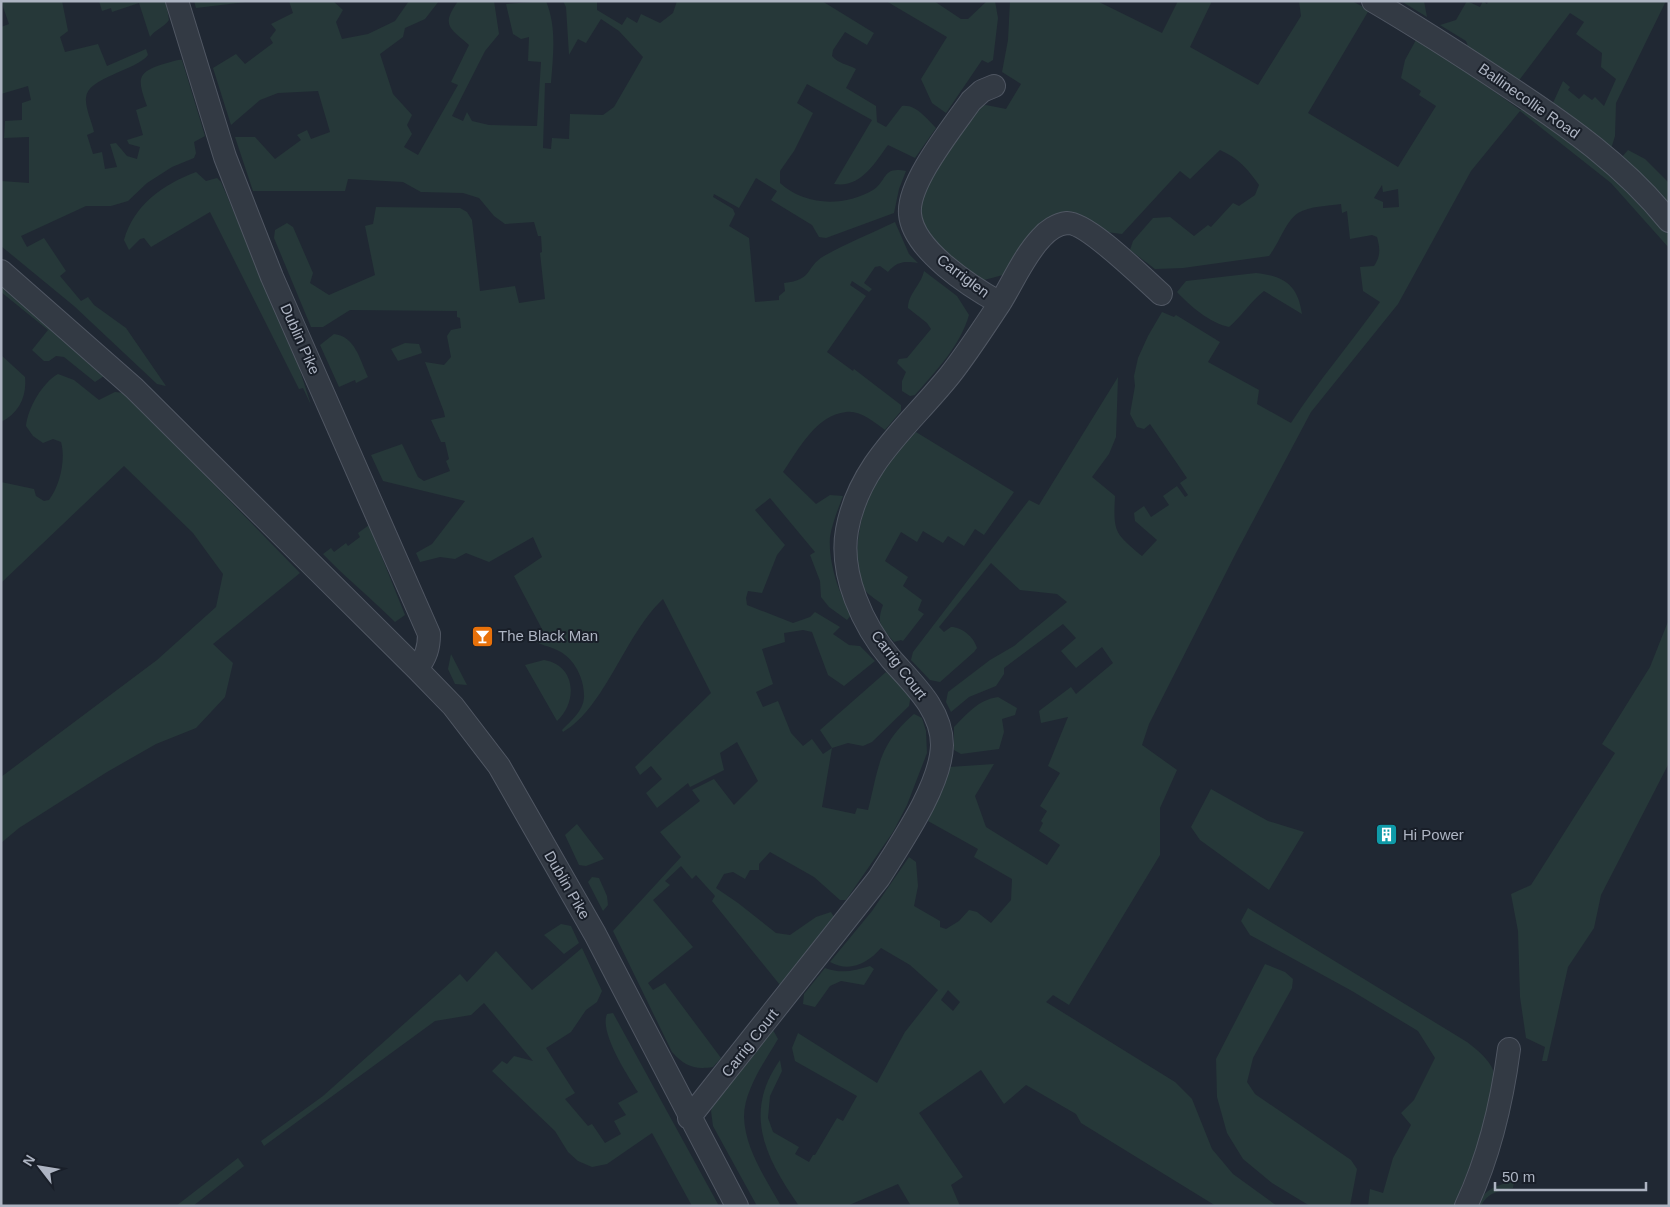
<svg xmlns="http://www.w3.org/2000/svg" width="1670" height="1207" font-family="Helvetica,sans-serif">
  <style>
    .green { fill: #263839; fill-rule: evenodd }
    .lines { fill: none; stroke-linecap: round; stroke-linejoin: round }
    .minor-casing { stroke: #505763; stroke-width: 24 }
    .minor { stroke: #333a44; stroke-width: 22 }
    .labels { text-anchor: middle; stroke-width: 4; stroke-linejoin: round; paint-order: stroke }
    .street-label { font-size: 15px; fill: #adb4c2; stroke: #191f29 }
    .poi-label { font-size: 15px; fill: #adb4c2; stroke: #191f29; text-anchor: start }
  </style>
  <rect width="100%" height="100%" fill="#202833"/>
  <path class="green" d="M1,1H62L68,31L60,37L65,52L98,44L107,66L146,49L148,55C136,71 87,77 86,98C85,108 92,122 94,132L87,135L93,154L102,152L105,169L117,167L110,144L116,143L127,156L137,159L140,147L129,144L127,140L143,135L136,110L147,106C137,78 136,72 167,63C173,62 177,59 182,60L205,136L194,142L196,153L194,158L172,167L147,183L128,201L111,206H86L21,236L27,247L44,238L66,271L60,276L81,301L88,297L94,305L126,328L166,386L157,384L74,306L1,246V181L29,183V137L4,138L5,121L22,120V103L31,100L28,86L1,94V27L9,24Z
    M99,1H166L169,20C163,28 156,29 150,37L139,3L112,12L111,8L102,11Z
    M194,1H246V2L196,8Z
    M289,1H333L343,10L336,22L342,39L368,34L395,21L409,1H439L425,19L405,28L403,37L380,54L393,94L412,115L407,125L412,134L404,147L418,155L458,85L451,82L469,45C449,27 441,26 458,1H494L499,34L485,51L452,116L463,121L467,112L472,121L489,125L537,126L541,62L528,61L529,37L521,39L513,34L506,4L546,1C557,28 553,55 551,83H545L543,148L551,149L552,138L569,139L570,114L603,115L614,107L643,57L619,31L601,19L586,43L578,39L569,55L566,7L563,1H597V10L622,25L627,17L637,23L641,14L660,23L673,13L677,1H822L874,33L867,45L845,32L833,50L832,56C839,64 847,64 856,69L846,88L876,106L877,122L886,127L902,106C916,104 927,119 936,128L915,158L888,145C874,164 861,188 834,184L872,120L807,84L797,103L813,113L794,151L780,171V183C805,206 844,207 873,190C888,180 882,166 906,171L899,189L894,213L826,238L819,237L812,225L771,200L777,191L756,178L739,208L714,194L713,197L733,209L735,214L729,226L749,238L755,302L779,300V296L785,291L784,283C814,280 805,267 824,256C847,243 872,233 895,222L909,254L918,263C905,261 897,261 888,272L880,266L875,267L864,283L872,289L869,292L852,281L850,285L866,296L827,352L853,371L854,369L901,405V411L885,430C874,422 860,410 846,412C816,415 798,450 783,472L816,504L830,495L843,496C838,509 832,524 830,537C828,561 839,596 852,614L847,620L829,607L821,597L820,581L810,555L815,552L770,498L755,510L785,545L777,555L762,593L748,591L746,598L747,605L793,623L810,617L815,612L840,627L833,634L849,645L860,646L875,661L844,686L828,675L812,632L803,630L784,633L785,642L762,649L773,684L756,692L763,707L778,701L791,733L803,746L812,739L823,754L832,748L820,730L886,672L911,695L909,706L872,742L863,746L848,743L832,748L822,807L855,814L857,808L868,810C879,767 878,745 914,714L922,718L926,731L927,753L907,805L893,832L846,900H840L814,877L770,852L759,864V870H750L745,879L733,872L724,874L716,888L738,903L776,933L790,935L816,917L831,912L834,917L780,985L712,901L715,896L696,875L692,879L681,866L665,881L670,885L653,900L693,947L648,983L653,990L665,983L721,1058L713,1067C694,1070 685,1066 672,1052L613,931L681,857L660,832L700,801L692,790L714,779L734,805L758,781L737,742L720,753L724,770L690,787L688,783L657,808L646,793L662,779L651,766L640,775L635,767L711,693L663,599C625,634 605,708 563,732L562,730C571,721 583,711 584,698C585,680 575,659 559,651C549,646 540,645 530,639L543,631L514,576L542,557L533,537L489,562L466,553L455,559L440,557L420,562L416,553L432,544L465,501L383,481L371,455L402,444L418,477L424,481L450,471L446,461L449,459L445,442H441L431,420L445,417L444,412L425,362L444,365L451,357L447,336L451,330L461,328L460,318L457,317V311L350,310L323,327H311L274,238L275,230L287,223L293,227L313,273L310,283L329,295L375,275L365,226L373,224L376,207L460,208L467,212L472,220L480,291L515,286L519,303L545,299L540,253L542,252L541,236H538L534,222L505,224L494,216L479,198L463,193L421,192L403,182L348,179L345,191H253L235,137H255L275,159L301,140L297,135L307,130L311,139L330,132L318,91L278,93L260,100L231,125L213,68L236,54L245,64L273,43L270,38L276,30L271,24L293,13Z
    M886,1H934L961,19H968L987,1H995L998,18L993,60L988,63L982,60L946,113L932,103L921,79L947,37Z
    M1010,1H1097L1162,33L1178,1H1212L1190,47L1258,85L1301,16L1299,1H1352L1369,10L1308,113L1398,167L1436,106L1419,95L1421,91L1401,78L1405,60L1416,40L1450,60L1520,110L1531,109L1628,191L1669,235V248L1611,183L1520,111L1471,171L1398,304L1311,412L1237,551L1149,724L1142,745L1177,770L1160,808V855L1069,1005L1053,995L1046,1002L1175,1082L1192,1099L1212,1149L1233,1174L1277,1206H1216L1081,1123L1076,1114L1026,1085L1004,1104L981,1070L919,1113L963,1177L951,1185L960,1206H911L898,1184L847,1206H799C766,1158 742,1114 780,1060L782,1071L770,1096L768,1118L773,1132L799,1147L795,1154L809,1162L813,1155H815L837,1118L843,1121L857,1096L795,1061L792,1048L798,1033L877,1083L905,1032L938,990L910,965L881,948C868,963 850,973 830,962L872,911L909,857L916,862L918,886L914,906L940,921V927L946,929L959,921L969,910L977,912L991,923L1011,900L1012,879L974,857L978,849L928,821L944,787L949,767L994,764L975,796L986,827L1047,865L1060,845L1039,831L1043,823L1041,821L1047,811L1040,806L1060,773L1048,766L1068,717L1041,723L1039,711L1071,687L1076,694L1113,663L1102,647L1076,668L1061,651L1076,638L1063,624L1004,668V674L996,686L969,697L951,712L946,702L948,692L990,660L1014,646L1067,602L1057,594L1020,590L991,563L939,627L944,632L951,627C962,627 974,637 977,648L974,652L940,682L930,680L911,660L913,652L1029,500L1039,505L1118,377L1116,437L1109,454L1092,477L1115,496C1113,533 1115,533 1142,556L1157,540L1135,521L1134,513L1144,506L1151,517L1169,505L1163,496L1177,486L1185,497L1188,495L1180,483L1187,478L1150,424L1144,429L1137,427L1130,414L1135,386L1134,376L1138,358L1148,336L1162,312L1174,317L1176,315L1220,342L1208,362L1259,390L1257,404L1291,423C1318,381 1351,343 1380,302L1363,291L1360,267L1374,266C1381,256 1380,248 1377,237L1372,235L1350,239L1347,211L1342,213L1341,204C1327,206 1310,206 1298,213C1285,222 1279,244 1269,256L1183,268L1155,269L1130,250L1133,241L1153,218L1170,217L1194,236L1208,225L1211,227L1233,203L1239,206L1255,195L1259,185C1248,169 1238,158 1220,150L1190,179L1180,171L1122,234L1106,232L1070,214L1052,215L1043,223L1003,275L984,280L974,277L937,248L918,215L920,195L978,106L986,105L1006,109L1021,84L1002,72L1008,40ZM1382,185L1383,192L1398,189L1399,207L1383,208V202L1374,198ZM948,990L960,1002L953,1011L941,1000Z
    M1401,1H1424L1427,17Z
    M1467,1L1480,7L1483,1L1487,4L1488,1H1666L1616,103L1615,136L1611,149L1552,105L1563,81L1570,87L1568,90L1579,99L1584,94L1592,100L1595,97L1604,106L1616,79L1601,67L1602,53L1576,34L1584,22L1570,13L1517,83L1469,49L1466,41L1440,25L1456,20Z
    M1628,150L1645,159L1669,183V208L1621,158Z
    M196,172L206,181L217,178L221,182L295,355L311,405L303,388L299,389L210,212L151,247L144,238L140,239L129,250L124,240C134,205 162,185 196,172Z
    M924,271L957,296L969,315C960,346 936,371 915,395L910,396L902,391V381L906,372L897,363L899,359L907,358L931,329L927,323L908,308C908,294 921,285 924,271Z
    M1256,273C1284,276 1298,285 1302,314L1264,291C1250,302 1242,316 1229,327C1210,323 1190,306 1177,292L1186,281Z
    M1,285L104,376L95,382L64,357L56,356L49,361H44L32,350L48,330L1,292Z
    M334,334C355,336 360,360 368,377L356,383L355,380L339,387L320,345Z
    M405,343L419,344L422,353L398,361L391,349Z
    M1,355L25,377C27,396 19,413 1,422Z
    M58,374L74,380L99,400L115,392L125,393L300,573L213,644L233,663L225,697L196,728L156,744L107,772L19,828L1,843V777L157,660L216,607L223,574L193,533L124,466L1,583V482L34,489L36,496L44,501L49,500C60,486 66,459 61,442L53,439L43,443L33,436L26,426C28,408 42,383 58,374Z
    M916,432L1014,492L984,535L975,529L964,546L948,536L943,543L923,531L917,542L901,532L885,561L908,577L903,586L922,600L918,610L924,614L903,641L901,640L894,642C881,627 876,624 883,605C878,600 869,596 865,590C847,564 863,504 876,479C886,461 902,447 916,432Z
    M369,525L405,615L395,622C371,598 346,578 323,554L331,548L334,552L346,543L348,546L360,537L358,533Z
    M1669,619V763L1601,895L1594,928L1568,967L1547,1061H1542L1545,1047L1526,1038L1520,997L1518,931L1511,894L1531,885L1615,753L1602,744L1650,667Z
    M451,654L467,685L455,684L448,669Z
    M544,660C576,665 578,702 557,721L525,665Z
    M998,697L1017,708L1015,715L1002,719L1004,732L999,749L961,754L954,750V727C968,713 978,700 998,697Z
    M1211,789L1268,821L1304,832L1269,890L1200,840L1191,827Z
    M577,824L604,859L586,866L579,865L565,835Z
    M592,877L599,878L607,896L608,905L603,911L588,882Z
    M1248,908L1467,1042C1476,1049 1489,1059 1493,1070C1501,1095 1465,1179 1454,1206H1368L1370,1189L1383,1193L1393,1158L1411,1125L1401,1113L1414,1100L1435,1058L1418,1031L1352,991L1250,935L1241,921Z
    M561,924L571,926L579,943L564,954L544,935Z
    M582,948L602,991L597,1002L586,1010L571,1032L546,1048L575,1093L565,1099L588,1126L592,1124L605,1143L621,1134L614,1121L626,1115L618,1103L638,1092C628,1076 599,1032 607,1014L613,1013L719,1206H692L652,1133L607,1164L592,1167L578,1161L568,1152L555,1131L492,1071L502,1061L507,1064L514,1056L533,1061L484,1003L471,1015L435,1021L264,1146L261,1141L323,1096L460,974L467,982L496,951L532,990Z
    M1265,964L1285,972L1293,979L1292,988L1253,1058L1247,1082L1255,1094L1351,1160L1357,1169L1350,1206H1310L1272,1183L1243,1159L1227,1133L1217,1097L1216,1059Z
    M870,966L874,969L864,985L841,981L830,986L815,1007L803,1004L804,994L825,968C841,974 854,971 870,966Z
    M773,1030L778,1039C765,1061 744,1090 744,1117C745,1149 766,1179 781,1206H757L713,1126L711,1111L714,1102Z
    M238,1158L244,1166L193,1206H176Z
    M1514,1181L1513,1188C1499,1191 1488,1192 1481,1206H1476C1486,1188 1495,1186 1514,1181Z"/>
  <g class="lines">
    <defs>
      <path id="minor" d="M177,1L225,157L272,277L429,634C429,648 426,657 417,669
        M1373,1C1419,28 1464,57 1509,87C1567,125 1625,166 1669,221
        M994,86L982,91L971,101C953,127 907,183 910,214C913,250 971,287 1000,303C1013,282 1024,256 1041,238C1047,231 1057,224 1067,223C1087,222 1144,279 1161,294
        M1,271L134,388L417,669L453,706L499,766L595,934L737,1206
        M689,1118L879,878C900,844 941,786 942,745C942,709 912,683 891,659C863,626 839,574 847,530C859,463 910,425 950,375C968,352 984,327 1000,303
        M1466,1206C1489,1157 1502,1102 1509,1049"/>
    </defs>
    <use href="#minor" class="minor-casing"/>
    <use href="#minor" class="minor"/>
  </g>
  <defs>
    <symbol id="bar-square" viewBox="-11 -11 22 22"><rect x="-9" y="-9" width="18" height="18" rx="4" fill="#e8710a" stroke="#191f29"/><path d="M-6-5H6L.8 .8V4.5H3.5V6h-7V4.5H-.8V.8Z" fill="#fff"/></symbol>
    <symbol id="building-square" viewBox="-11 -11 22 22"><rect x="-9" y="-9" width="18" height="18" rx="4" fill="#0f9aa8" stroke="#191f29"/><path d="M-4-6H4V6H1V3H-1V6H-4ZM-2.5-4.3h1.7v1.8h-1.7ZM.8-4.3h1.7v1.8H.8ZM-2.5-1h1.7V.8h-1.7ZM.8-1h1.7V.8H.8Z" fill="#fff"/></symbol>
  </defs>
  <g fill-rule="evenodd">
    <use href="#bar-square" x="470" y="624" width="25" height="25"/>
    <use href="#building-square" x="1374" y="822" width="25" height="25"/>
  </g>
  <g class="labels">
    <g class="street-label">
      <text transform="translate(1529 101) rotate(35)" y="5">Ballinecollie Road</text>
      <text transform="translate(963 276) rotate(37)" y="5">Carriglen</text>
      <text transform="translate(300 339) rotate(66)" y="5">Dublin Pike</text>
      <text transform="translate(899 665) rotate(53)" y="5">Carrig Court</text>
      <text transform="translate(567 885) rotate(60)" y="5">Dublin Pike</text>
      <text transform="translate(750 1043) rotate(-52)" y="5">Carrig Court</text>
    </g>
    <g class="poi-label">
      <text x="498" y="641">The Black Man</text>
      <text x="1403" y="840">Hi Power</text>
    </g>
  </g>
  <rect width="1670" height="1207" fill="none" stroke="#adb4c2" stroke-width="5"/>
  <g transform="translate(40 1167) rotate(301)" stroke="#191f29" stroke-width="4" paint-order="stroke">
  <path d="M0-4L9 19L0 12L-9 19Z" fill="#adb4c2"/>
  <text y="-8" font-size="14" font-weight="bold" text-anchor="middle" fill="#adb4c2">N</text>
  </g>
  <path d="M1495 1182v8h151v-8" fill="none" stroke="#adb4c2" stroke-width="2.5"/>
  <text x="1502" y="1182" font-size="15" fill="#adb4c2" stroke="#191f29" stroke-width="4" paint-order="stroke">50 m</text>
</svg>
